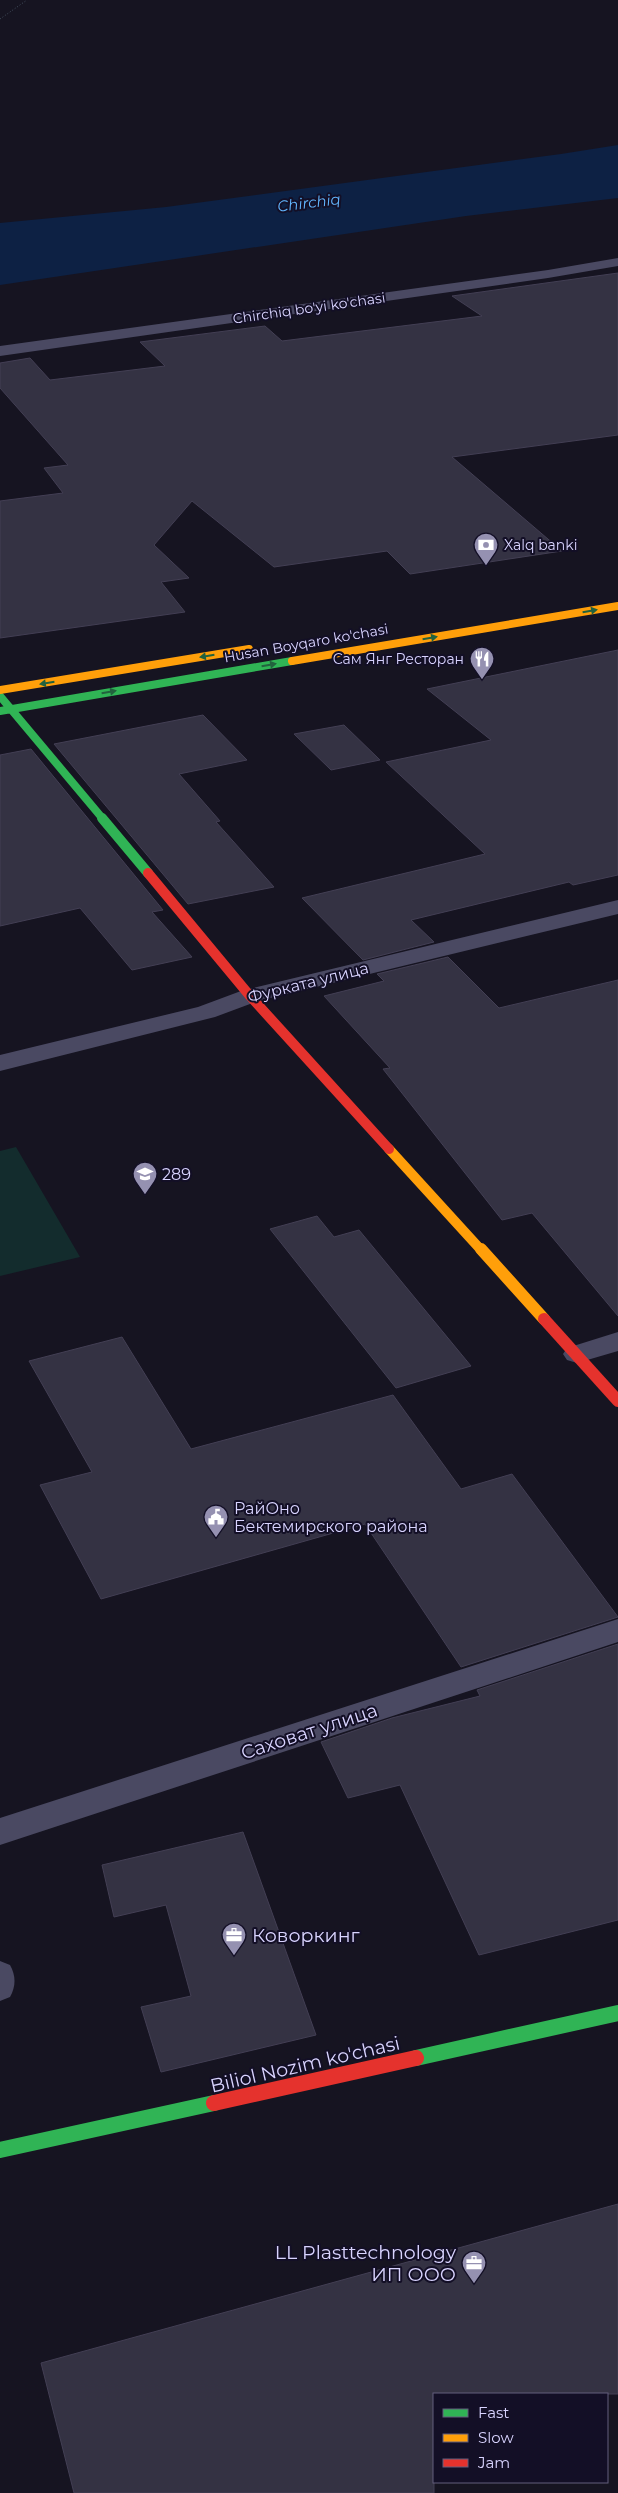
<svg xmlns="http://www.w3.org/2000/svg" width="618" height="2493" font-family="Montserrat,sans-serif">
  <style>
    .green { fill: #132c2d }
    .water { fill: #0d2144 }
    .building { fill: #343243; stroke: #433f54 }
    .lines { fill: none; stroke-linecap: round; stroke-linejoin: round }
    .path { stroke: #44505f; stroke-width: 1; stroke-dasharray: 1 2; stroke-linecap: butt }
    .lane { fill: #4a4962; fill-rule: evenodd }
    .street { fill: #4a4962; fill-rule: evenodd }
    .fast-far2 { stroke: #30b455; stroke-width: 8 }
    .fast-far1 { stroke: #30b455; stroke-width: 10 }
    .fast { stroke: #30b455; stroke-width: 16 }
    .slow-far2 { stroke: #ff9f0a; stroke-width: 8 }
    .slow-far1 { stroke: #ff9f0a; stroke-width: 10 }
    .slow { stroke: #ff9f0a; stroke-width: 12 }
    .jam-far2 { stroke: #e5322d; stroke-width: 10 }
    .jam-far1 { stroke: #e5322d; stroke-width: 12 }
    .jam { stroke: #e5322d; stroke-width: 16 }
    .oneway { fill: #22623e }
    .labels { text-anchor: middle; stroke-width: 4; stroke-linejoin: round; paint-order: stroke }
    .far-street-label { font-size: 14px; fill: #d9d4ff; stroke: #130f26 }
    .far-poi-label { font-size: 14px; fill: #d9d4ff; stroke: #130f26; text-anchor: start }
    .far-water-label { font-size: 15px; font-style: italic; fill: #62b6ff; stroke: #130f26 }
    .street-label { font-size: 16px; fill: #d9d4ff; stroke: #130f26 }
    .poi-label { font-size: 16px; fill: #d9d4ff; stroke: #130f26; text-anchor: start }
    .near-street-label { font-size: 19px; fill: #d9d4ff; stroke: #130f26 }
    .near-poi-label { font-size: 19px; fill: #d9d4ff; stroke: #130f26; text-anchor: start }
  </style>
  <rect width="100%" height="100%" fill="#161421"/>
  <path class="green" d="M16,1147L80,1257L0,1276V1151Z"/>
  <path class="water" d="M618,145V198L466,216L0,285V223L166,207L561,154Z"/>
  <path class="building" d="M618,273V435L452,457L562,551L410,574L387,551L274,567L192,501L154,545L189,578L161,582L185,612L0,638V501L63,493L44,468L68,465L0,388V363L30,358L50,380L165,366L140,342L265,326L282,341L482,316L452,296Z
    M618,650V875L573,885L569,882L411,920L434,942L363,960L302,898L485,854L386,762L491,740L427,689Z
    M203,715L247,760L179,774L220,821L216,822L274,887L188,904L54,744Z
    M344,725L380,760L331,770L294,734Z
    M31,749L163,910L152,912L192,957L132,970L80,908L0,926V755Z
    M448,957L499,1008L618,980V1316L532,1213L502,1220L383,1069L390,1068L324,996L384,981L377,974Z
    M317,1216L334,1237L359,1230L471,1366L396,1388L270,1229Z
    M122,1337L191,1449L393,1395L461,1489L512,1474L618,1617L461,1667L365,1524L101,1599L40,1485L92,1472L29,1361Z
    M618,1644V1920L479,1955L400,1785L348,1798L321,1742L392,1718L480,1696L477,1690Z
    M243,1832L316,2035L161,2072L141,2007L191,1996L166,1905L114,1917L102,1865Z
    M618,2204V2394H434V2493H74L41,2363Z"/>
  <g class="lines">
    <path class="path" d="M0,19L27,0"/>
    <path class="lane" d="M0,1961L10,1965C16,1976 16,1986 10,1997L0,2001Z"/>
    <path class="street" d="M618,258V266L548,278L0,356V346L548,270Z
      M618,900V914L258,1001L215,1017L0,1071V1055L198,1007L241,991Z
      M618,1332V1351L577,1363L567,1360L563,1354L567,1348Z
      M618,1619V1642L0,1845V1818Z"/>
    <path class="fast-far2" d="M0,696L103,819
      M0,711L292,661"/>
    <path class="fast-far1" d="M102,818L148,873"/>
    <path class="fast" d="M416,2058L618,2013
      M0,2150L214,2103"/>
    <path class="slow-far2" d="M292,661L618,606
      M0,690L249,649"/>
    <path class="slow-far1" d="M389,1149L482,1251"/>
    <path class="slow" d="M481,1249L544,1319"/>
    <path class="jam-far2" d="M148,873L250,996L389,1149"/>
    <path class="jam-far1" d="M544,1319L618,1401"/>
    <path class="jam" d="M214,2103L416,2058"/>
  </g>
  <defs><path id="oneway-solid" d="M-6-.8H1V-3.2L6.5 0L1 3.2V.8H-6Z" transform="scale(1.25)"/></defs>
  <g class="oneway">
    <use href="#oneway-solid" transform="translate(590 611) rotate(-10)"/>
    <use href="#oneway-solid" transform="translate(430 638) rotate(-10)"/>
    <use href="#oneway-solid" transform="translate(207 656) rotate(171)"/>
    <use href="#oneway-solid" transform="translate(269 665) rotate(-10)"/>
    <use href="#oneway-solid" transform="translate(47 683) rotate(171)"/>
    <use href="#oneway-solid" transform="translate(109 692) rotate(-10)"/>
  </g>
  <defs>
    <symbol id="bank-pin" viewBox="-11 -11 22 30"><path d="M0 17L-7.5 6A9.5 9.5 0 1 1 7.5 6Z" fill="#9591b1" stroke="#130f26"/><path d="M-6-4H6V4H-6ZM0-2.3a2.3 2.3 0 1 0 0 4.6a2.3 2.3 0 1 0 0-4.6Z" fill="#fff"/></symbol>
    <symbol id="restaurant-pin" viewBox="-11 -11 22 30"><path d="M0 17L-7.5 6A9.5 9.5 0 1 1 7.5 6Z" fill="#9591b1" stroke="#130f26"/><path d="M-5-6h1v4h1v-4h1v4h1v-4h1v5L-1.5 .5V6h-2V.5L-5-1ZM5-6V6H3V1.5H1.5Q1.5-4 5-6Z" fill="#fff"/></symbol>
    <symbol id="school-pin" viewBox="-11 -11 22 30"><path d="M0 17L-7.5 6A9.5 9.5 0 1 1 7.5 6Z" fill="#9591b1" stroke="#130f26"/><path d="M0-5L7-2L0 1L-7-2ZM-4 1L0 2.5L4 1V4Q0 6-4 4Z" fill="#fff"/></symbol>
    <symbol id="civic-pin" viewBox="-11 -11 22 30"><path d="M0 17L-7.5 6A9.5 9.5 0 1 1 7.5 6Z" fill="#9591b1" stroke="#130f26"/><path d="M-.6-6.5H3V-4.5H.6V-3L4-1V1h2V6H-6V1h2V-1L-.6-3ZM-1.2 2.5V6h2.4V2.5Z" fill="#fff"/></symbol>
    <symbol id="office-pin" viewBox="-11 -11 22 30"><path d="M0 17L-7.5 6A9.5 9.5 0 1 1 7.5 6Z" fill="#9591b1" stroke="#130f26"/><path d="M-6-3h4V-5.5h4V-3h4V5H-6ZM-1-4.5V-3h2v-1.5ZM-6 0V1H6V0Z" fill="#fff"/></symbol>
  </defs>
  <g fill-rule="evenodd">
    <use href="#bank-pin" x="472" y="531" width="28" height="38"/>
    <use href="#restaurant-pin" x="468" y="645" width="28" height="38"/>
    <use href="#school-pin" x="131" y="1160" width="28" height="38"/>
    <use href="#civic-pin" x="202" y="1503" width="28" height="38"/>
    <use href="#office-pin" x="220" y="1921" width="28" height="38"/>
    <use href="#office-pin" x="460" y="2249" width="28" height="38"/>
  </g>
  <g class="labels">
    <g class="far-street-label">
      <text transform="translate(309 308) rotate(-8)" y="5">Chirchiq bo'yi ko'chasi</text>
      <text transform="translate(306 643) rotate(-10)" y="5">Husan Boyqaro ko'chasi</text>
    </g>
    <g class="far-poi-label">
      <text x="504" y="550">Xalq banki</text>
      <text x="464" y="664" text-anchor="end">Сам Янг Ресторан</text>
    </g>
    <g class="far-water-label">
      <text transform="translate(309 203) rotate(-7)" y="5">Chirchiq</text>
    </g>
    <g class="street-label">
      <text transform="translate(308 982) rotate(-14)" y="6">Фурката улица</text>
    </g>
    <g class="poi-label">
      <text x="162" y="1180">289</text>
      <text x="234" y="1514">РайОно<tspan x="234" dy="18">Бектемирского района</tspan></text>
    </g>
    <g class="near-street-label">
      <text transform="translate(309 1731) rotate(-18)" y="7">Саховат улица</text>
      <text transform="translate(305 2064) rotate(-13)" y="7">Biliol Nozim ko'chasi</text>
    </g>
    <g class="near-poi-label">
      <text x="252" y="1942">Коворкинг</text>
      <text x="456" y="2259" text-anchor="end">LL Plasttechnology<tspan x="456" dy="22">ИП ООО</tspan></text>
    </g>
  </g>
  <rect x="433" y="2393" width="175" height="90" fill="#130f26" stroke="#625e7d"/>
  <rect x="443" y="2409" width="25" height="8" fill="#30b455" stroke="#625e7d"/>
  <text x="478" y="2418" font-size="15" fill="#d9d4ff">Fast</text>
  <rect x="443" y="2434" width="25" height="8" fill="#ff9f0a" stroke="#625e7d"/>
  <text x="478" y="2443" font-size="15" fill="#d9d4ff">Slow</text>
  <rect x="443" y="2459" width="25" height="8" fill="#e5322d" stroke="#625e7d"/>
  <text x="478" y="2468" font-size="15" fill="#d9d4ff">Jam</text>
</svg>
